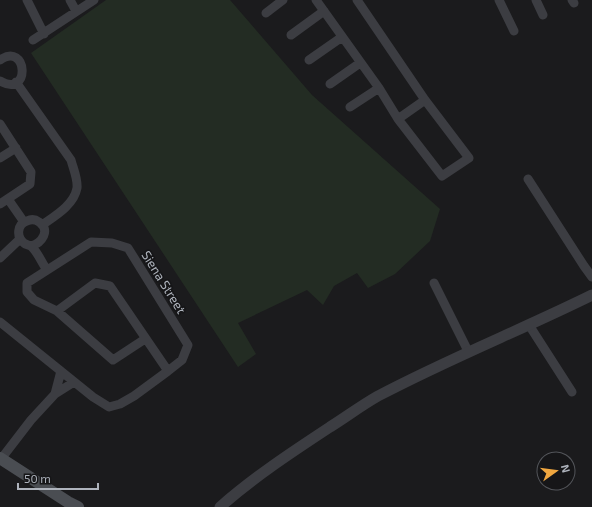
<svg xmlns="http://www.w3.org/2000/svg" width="592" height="507" font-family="'Exo 2',sans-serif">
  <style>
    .green { fill: #232c23 }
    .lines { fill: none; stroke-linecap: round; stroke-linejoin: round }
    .minor { stroke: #3c3d42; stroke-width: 9 }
    .tertiary { stroke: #3c3d42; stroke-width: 11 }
    .secondary { stroke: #4a4d52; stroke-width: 12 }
    .labels { text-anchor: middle; stroke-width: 3.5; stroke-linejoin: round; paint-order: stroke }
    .street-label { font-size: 13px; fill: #aeb3bc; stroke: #161618 }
  </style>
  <rect width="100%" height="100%" fill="#1b1b1d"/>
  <path class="green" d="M106,0H230L312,95L440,209L430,241L395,274L368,288L357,273L334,286L323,305L307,290L238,323L256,354L238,367L31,53Z"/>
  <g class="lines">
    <path class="minor" d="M27,0L44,34
      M70,0L76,11
      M316,0L379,88L398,119L442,176L469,158L425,100L357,0
      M499,0L514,31
      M536,0L543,15
      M572,0L574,3
      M266,13L283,0
      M291,35L324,11
      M33,40L94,0
      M0,60C28,41 31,99 0,81
      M309,60L342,37
      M16,82L71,160C73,168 78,179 77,188C74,205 55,216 42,225
      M330,84L360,63
      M350,107L379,88
      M398,119L425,100
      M0,124L31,172L30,184L0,204
      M0,158L16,148
      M528,179L584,266L592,277
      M8,199L24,222
      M31,246C42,243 51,230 39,222C35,219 31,219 27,221C17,224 16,237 24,243C26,245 30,245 32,247C38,253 42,263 47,270
      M0,258L20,239
      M434,283L468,351
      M57,311L95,283L110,286L168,371
      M0,322L93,397L109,407L120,404L134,396L168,371L182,360L188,345L128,248L112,243L91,242L27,283V292L34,300L57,311L113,360L145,339
      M529,325L572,392
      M55,394L61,371
      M1,459L31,420L55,394L74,382"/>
    <path class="tertiary" d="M220,507C254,477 292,452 330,427C346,417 362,405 378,396C448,359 521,330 592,295"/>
    <path class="secondary" d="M0,458L68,502L78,507"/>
  </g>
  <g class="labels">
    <g class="street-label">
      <text transform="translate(164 282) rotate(58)" y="5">Siena Street</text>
    </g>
  </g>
  <g transform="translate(556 471) rotate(76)"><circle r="19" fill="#161618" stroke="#53555a"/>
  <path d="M0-3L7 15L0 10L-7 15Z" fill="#f0a740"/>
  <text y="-6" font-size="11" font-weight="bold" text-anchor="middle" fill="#aeb3bc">N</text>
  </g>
  <path d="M18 483v6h80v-6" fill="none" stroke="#aeb3bc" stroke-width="2"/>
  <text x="24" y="483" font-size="12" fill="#aeb3bc" stroke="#161618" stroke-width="3" paint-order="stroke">50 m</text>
</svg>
